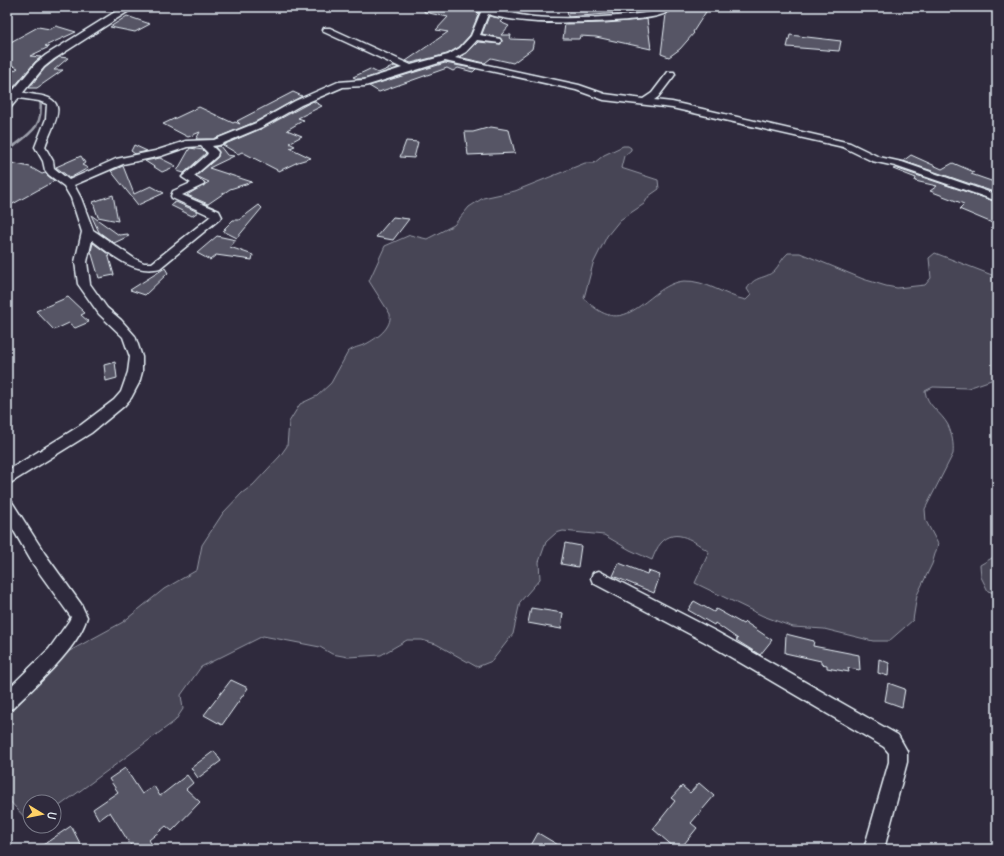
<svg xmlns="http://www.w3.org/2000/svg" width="1004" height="856" font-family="Delius,sans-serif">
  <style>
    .green { fill: #464455; stroke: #979aa6 }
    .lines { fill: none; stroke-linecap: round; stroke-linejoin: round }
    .stream-far1 { stroke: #9c9fab; stroke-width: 2.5 }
    .stream { stroke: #9c9fab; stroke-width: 3 }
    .building { fill: #575565; stroke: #e8f1f8 }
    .minor-casing { stroke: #e8f1f8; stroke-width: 3 }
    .tertiary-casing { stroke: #e8f1f8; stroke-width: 3 }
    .minor { fill: #2f2a3d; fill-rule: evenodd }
    .tertiary { fill: #2f2a3d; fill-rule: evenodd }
  </style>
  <rect width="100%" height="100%" fill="#2f2a3d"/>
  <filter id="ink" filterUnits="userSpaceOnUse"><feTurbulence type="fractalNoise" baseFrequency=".025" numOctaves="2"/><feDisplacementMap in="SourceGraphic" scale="8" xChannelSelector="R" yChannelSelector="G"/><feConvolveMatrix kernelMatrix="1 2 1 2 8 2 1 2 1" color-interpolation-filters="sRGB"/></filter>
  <g filter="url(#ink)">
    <path class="green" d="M623,146H628L631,148V150L624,156L621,168L658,180L659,189L649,196L644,204L620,220L607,236L593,264L584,298C588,303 590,304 595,308C631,335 650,284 684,281C706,280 725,296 746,300L751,295L747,289C755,275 764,280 774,271C779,266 782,258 788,253H800L863,279L886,286L897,288L925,285L931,278L929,258L935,253L997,277V378L968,388L933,387L925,391C927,406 941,412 948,425C952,434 954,444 953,454L925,509L926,521L938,544L932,564L917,595L913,620L889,641H873L824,629L793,627L763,616L695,583L709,552C695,542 676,526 661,543C657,547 654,555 652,560L630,550L604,535L563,531L556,533L546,542L539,562L540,579L520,602L513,634L492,661L477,667L436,644L422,640H407L381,655L348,657L332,654L320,647L263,636L201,667L181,695L183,709L175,721L54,810V802H30V819L27,820L7,798V716L41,682L66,653L123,622L164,589L197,570L202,545L223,513L242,493L253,485L280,456L287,446L289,422L300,404L317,396L331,383L348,352C354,347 359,347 366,344C377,338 392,328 390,314L369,281L385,246L410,235L427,239L454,225L469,207L483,198L515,191L585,163H594L604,155Z
      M997,555V594L988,591L981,577L980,565Z"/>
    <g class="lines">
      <path class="stream-far1" d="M14,146C34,131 44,124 40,98"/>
      <path class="stream" d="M7,151L15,145
        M7,291L9,295L7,298"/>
    </g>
    <path class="building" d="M425,7H454L473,10L479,13L470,35L459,47L447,54L411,63L406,61L448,32L436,30L448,17L424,12Z
      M632,7H645V11L568,17L567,9L632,12Z
      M675,7H709L693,32L694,33L680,49L669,57L661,54L666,14L669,12V10H677Z
      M127,16L150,24L135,32L110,27Z
      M489,16L503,19L500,22L509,26L501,35H511L510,39L534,40L532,49L513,63L491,58L485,63L459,57L467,53L478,42L501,44L502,40L500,38L482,34Z
      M647,19L651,49L596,37L580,36L579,39H563L565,24L606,23Z
      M56,26L76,32L45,46L49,47L30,56L41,57L35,62L14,87H7V75L18,68L11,65L7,67V44L38,27L50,29Z
      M790,35L841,41L839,51L787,47Z
      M59,57L68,58L54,70H63L37,88H29L45,68Z
      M445,63L476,69L473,72L458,68L453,71L447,68L379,92L369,86Z
      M395,66L398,68L364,79H357L353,77L370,69L378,73Z
      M293,92L302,96L255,122L214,139H196L200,132L188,137L163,124L199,107L233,123L235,122L240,124L237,121Z
      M313,101L322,106L298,118L304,120L287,130L302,136L289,143L295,146L290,148L311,158L298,162L279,171L242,152L238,154L223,145L263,128Z
      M491,127L509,130L515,153L468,155L465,132H473Z
      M406,141L418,142L414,158L400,157Z
      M134,145L147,151L135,154L131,151Z
      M220,146L227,155L234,156L209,168L252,182L230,189L208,204L187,195L209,182L196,176L218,157L219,152L215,147Z
      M190,148L203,150L206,153L184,173L177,171Z
      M911,155L942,169L953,163L974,172L971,174L997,183V193L903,161Z
      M81,156L85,163L82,165L88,168L70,178L56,167Z
      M160,158L176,166L162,172L145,161Z
      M7,162L30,167L42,174L45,173L54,181L11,205L7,201Z
      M123,166L134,194L151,186L164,193L138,205L111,171Z
      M895,168L997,202V225L959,209L964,204L930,191L937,186L915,181L916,178L893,169Z
      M113,195L118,221L98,217L93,202Z
      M176,202L198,212L192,216L170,205Z
      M259,205L262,208L237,238L223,231L226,229H224L233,220H239Z
      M91,215L119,235L128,234L129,236L114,243L99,232Z
      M393,217L409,219L393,240L376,237Z
      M217,236L236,240L230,247L253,255L252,260L216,255L210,260L197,253Z
      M93,243L108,254L114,275L99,278L91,251Z
      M165,268L168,273L145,295L130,290Z
      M68,297L85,313L81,315L89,322L75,328L69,323L54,330L36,311Z
      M115,362L117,378L106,381L104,365Z
      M565,543L581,546L578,567L561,564Z
      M619,563L647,574L648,571L660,575L654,593L613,576Z
      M694,601L714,612L716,609L743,624L745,622L772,640L760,655L736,640L738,639L715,623L714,625L688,610Z
      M531,608L563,613L561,629L528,623Z
      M786,634L814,641L813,646L859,655L860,670L848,668L849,672L827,668V665L821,664V661L785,653Z
      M879,659L889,663L888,676L878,673Z
      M231,680L248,688L222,725L204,715Z
      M888,683L905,689L902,707L885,701Z
      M214,751L221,761L198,778L191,768Z
      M125,768L142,794L154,786L160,796L187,775L193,783L186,789L200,802L172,831L166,826L149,840L155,849H133L110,812L99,820L93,809L118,792L109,779Z
      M699,783L714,796L691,823L697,828L680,849H676L653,829L675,801L671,798L682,786L690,793Z
      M71,826L83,849H37Z
      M538,833L565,849H529Z"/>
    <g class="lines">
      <defs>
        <path id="minor" d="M470,7C490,7 512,15 534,17C571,20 622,17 659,11L657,7H665L668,11C659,23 556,23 537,22C521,21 504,19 488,14L480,35L500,39L501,41L500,43L477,40L466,52L455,58L579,85L605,94L643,99L652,93L668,72H674L675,74L674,76L658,97L654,100L672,102L850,143L879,157L902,162L997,195V201L895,166L872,161L843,147L672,108L604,100L576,90L445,61L365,86L343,87L301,105L262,127L219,145L212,146L218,152L217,156L194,176L204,183L203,185L182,195L219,211L222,217L160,268C134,275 112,255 92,240L87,262L90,284L107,308L121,320L135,336L142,357V372L139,383L131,398L124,406L91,433L12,482L7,484V471L81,425L114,400L121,392L128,372L130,357L123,337L99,314L78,284L75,262L82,232L71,198L64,186L49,175L45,170L43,161L35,147L46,119L47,104L39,101L12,97L10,95L12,93C19,91 29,94 36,95C74,99 51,126 45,147L53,161L54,168L69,180L116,159L155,151L186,141L214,140L256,123L295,101L338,82L364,80L402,68L324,32L323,30L324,28H330L411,65L448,55L460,48L471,36L481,12ZM201,146L208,153L207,155L182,177L191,183L173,191L171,196L172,198L211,216L152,263H144L135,259L93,230L81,198L74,185L123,164L161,156L187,147Z
          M7,500L12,502L45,554L81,604L87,617C78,649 37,684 13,708L7,710V690L49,649L69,621L71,617L33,564L7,519Z
          M599,571L717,632L898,735L907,751V762L884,849H864L889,762V753L884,747L705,642L593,583L591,578L593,573Z"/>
        <path id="tertiary" d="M123,7H135L54,59L44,67L11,107L7,108V98L36,63L46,55Z"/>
      </defs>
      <use href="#minor" class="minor-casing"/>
      <use href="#tertiary" class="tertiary-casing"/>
      <use href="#minor" class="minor"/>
      <use href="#tertiary" class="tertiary"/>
    </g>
  </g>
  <rect width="1004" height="856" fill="none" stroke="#2f2a3d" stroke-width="24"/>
  <rect x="12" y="12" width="980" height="832" fill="none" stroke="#e8f1f8" stroke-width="1.5" filter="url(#ink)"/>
  <g transform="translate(42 814) rotate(100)"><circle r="19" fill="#2f2a3d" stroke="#797a88"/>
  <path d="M0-3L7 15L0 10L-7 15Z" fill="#ffd166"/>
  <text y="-6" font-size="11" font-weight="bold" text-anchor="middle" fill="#e8f1f8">U</text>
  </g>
</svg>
